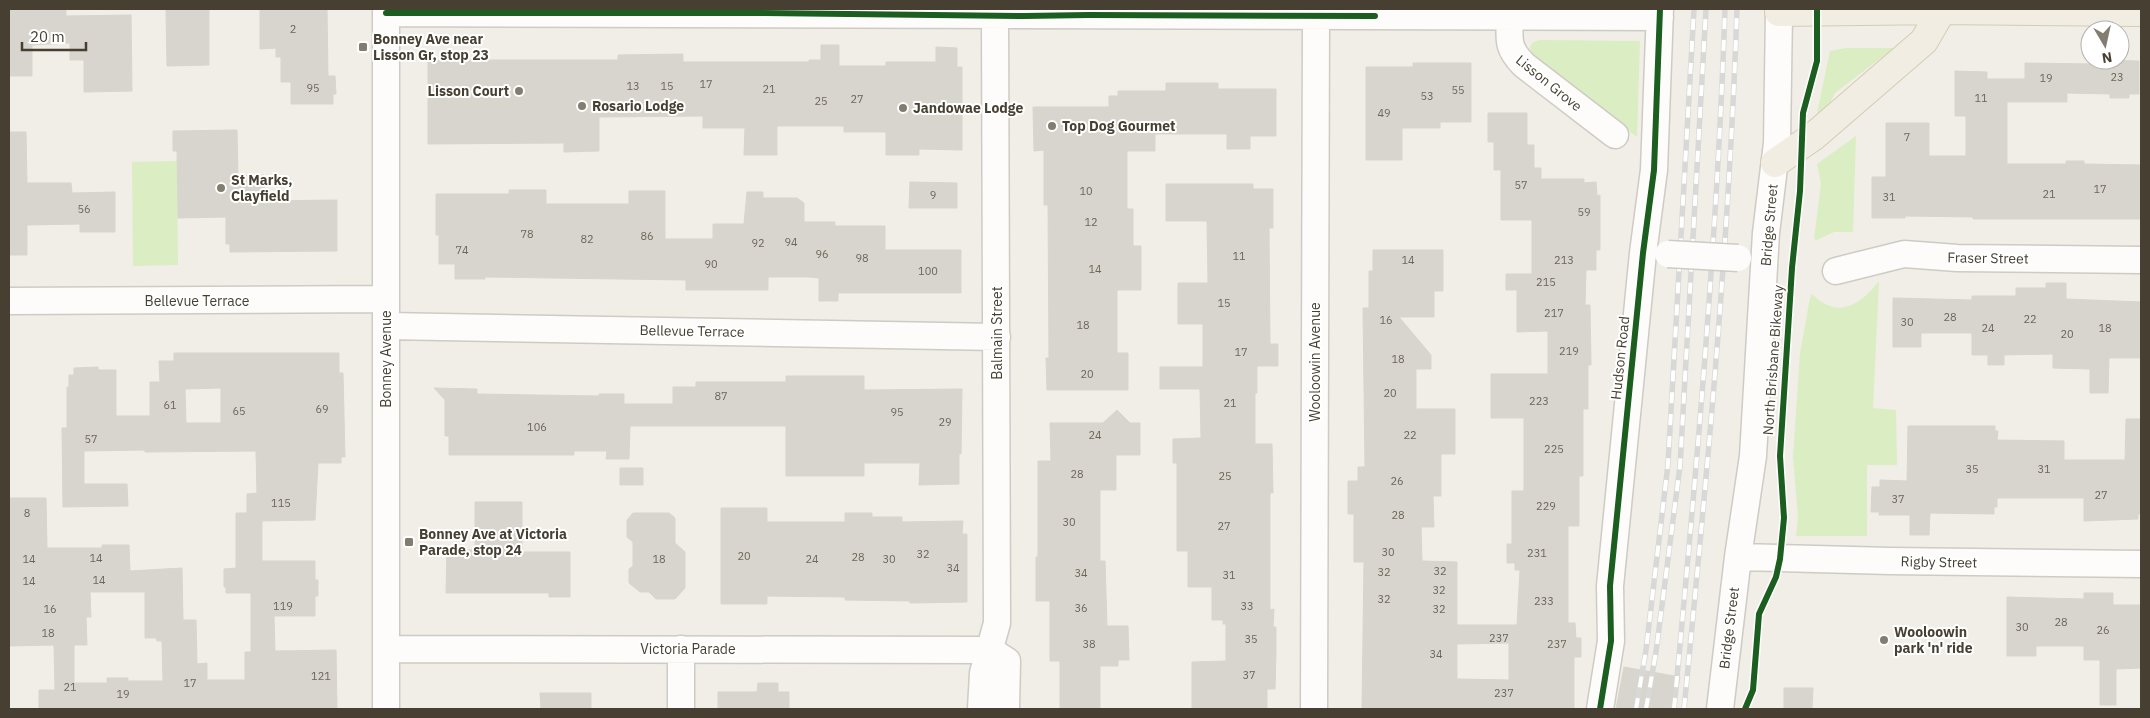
<svg xmlns="http://www.w3.org/2000/svg" width="2150" height="718" font-family="'IBM Plex Sans',sans-serif">
  <style>
    .green { fill: #dbedc3 }
    .building { fill: #d8d5ce; stroke: #d8d5cc; fill-rule: evenodd }
    .lines { fill: none; stroke-linecap: round; stroke-linejoin: round }
    .minor-casing { stroke: #cecbc4; stroke-width: 29 }
    .major-casing { stroke: #d4ccb2; stroke-width: 30 }
    .minor { stroke: #fdfcfb; stroke-width: 26 }
    .major { stroke: #f1ede2; stroke-width: 28 }
    .rail-casing { stroke: #d8d8d7; stroke-width: 5.5 }
    .rail { stroke: #fff; stroke-width: 4; stroke-dasharray: 11; stroke-linecap: butt }
    .minor-bridge-casing { stroke: #cecbc4; stroke-width: 29; stroke-linecap: butt }
    .minor-bridge { stroke: #fdfcfb; stroke-width: 26 }
    .cycleway-casing { stroke: #fff; stroke-width: 9 }
    .cycleway { stroke: #1b5e20; stroke-width: 6 }
    .poi-dot { fill: #827c71; stroke: #fff; stroke-width: 2 }
    .labels { text-anchor: middle; stroke-width: 4; stroke-linejoin: round; paint-order: stroke }
    .number-label { font-size: 11px; fill: #6c665a }
    .poi-label { font-size: 14px; font-weight: bold; fill: #463f32; stroke: #fff; text-anchor: start }
    .street-label { font-size: 14px; fill: #463f32; stroke: #fff }
  </style>
  <rect width="100%" height="100%" fill="#f0eee7"/>
  <path class="green" d="M1540,40L1640,41L1637,137L1532,55L1530,47L1533,42Z
    M1846,48H1894L1835,93L1826,111L1816,118L1830,51Z
    M1856,136L1853,232H1834L1817,240L1814,239L1821,184L1817,164Z
    M177,161L178,265L133,266L132,162Z
    M1879,281L1873,408L1896,410L1897,465H1867V536H1796L1798,517L1793,457L1800,353L1810,298L1812,294C1838,320 1860,305 1879,281Z"/>
  <path class="building" d="M66,9V16L131,15L132,91L84,92V60H70V43L32,45V76H9V10Z
    M166,9H209V65L167,66Z
    M260,9H327L328,76H335L336,94H333V104H291V82H281V57H276V48L260,49Z
    M821,45H839V66H886V62H936V47L957,48V67H962V150L919,149V155H886V132H844V126H777V155H744L745,128H703V116L599,117V151L564,152V143L428,144V60H449V57H466V60H618V55L683,54V62H809V60H821Z
    M2096,60L2139,61V94H2129V98H2110V94L2067,93V102H2007V164H2066V161H2084V164L2141,165V219H1973V217L1905,216V218H1872V177H1886V123H1929V156H1966V116H1955V71L1987,72V79H2025V63L2096,64Z
    M1413,63H1471V122H1440V128H1402V160H1366V67H1413Z
    M1166,83H1218V89H1276V136H1250V149H1227V134H1155V151H1127V209H1133V246H1141V290H1117V353H1128V390H1047L1046,358H1049L1048,205H1044V150L1034,151L1033,107H1109V96H1118V91H1166Z
    M1488,113H1527V145H1534V168H1541V179H1584V183L1596,182L1597,196L1600,195V250H1596V270H1586L1585,305H1590L1591,365H1588V409H1583V476H1579V526H1568V623H1575L1576,638H1581V657H1574V709H1362L1364,562H1354V514H1348V481H1358V467H1365L1363,308H1369V271H1373V250H1443V291H1434V317H1399L1431,355V369H1416V409H1455V454H1441V496H1433L1434,527H1421L1422,561L1457,562V625H1517L1520,570H1515V563H1507V544H1512V491H1524V418H1491V374H1548V331L1517,332V290H1506V274H1532V220H1501V170H1494V142H1488ZM1509,643V680L1457,679V644Z
    M237,130L238,176L264,175L265,201L337,200V251L230,252V244H226V217L178,218L177,151H173V131Z
    M9,132H26L27,183H71L72,193L115,192V232H80V224L27,225V255H9Z
    M910,182L957,183V208H909Z
    M1166,184H1253V189H1273V228H1269L1270,344H1278V366H1257V393H1255V444H1272L1273,493H1270V610L1274,609L1273,627H1276V652L1275,689H1267V709H1192V662L1226,661V624H1223V620H1212V587H1188V551H1177V463H1173V439L1201,438L1200,389H1160V367H1203V324H1178V283H1208L1207,221H1166Z
    M509,190H546V204H629V191H665V239H713V224H744L747,192H763V198H797L804,203V222H835V226H885V250H961V293H838V301H819V278L809,277H768V290H686V280L485,277V279H455V264H439V235H436V194H509Z
    M2046,283H2066V299L2141,302V358H2109L2108,393H2090V369L2053,368V354L2004,355V365H1988V355H1972V333H1921V347H1893V298L1972,300V296H2016V288H2046Z
    M174,353H339V373H343L345,457H341V463H318L315,520L262,521V561H315V580H318V596H315V616H274L275,651L336,650L337,709H39V690H55L54,645L9,646V498H46L47,548H102V545H129L130,571L182,568L183,620H196L197,664L207,663V680H245V652H251V593H226V587H224V569L236,568V513H247V494L257,493L256,451L145,452V450L84,451V484H127L128,506L63,507L62,428H67V387H69V375H74V368L98,367V370H116V416H150V382H160L159,361H174ZM221,388V423H186L185,389ZM90,592H145V638H156L157,641H162L163,681H128V678H107V683H74V645H87L86,617H91Z
    M786,376H864V390L962,389L961,454H959V484L919,485L920,463H864V476H786V426H630L629,459H606L607,451H574V455H449V436H445V400L434,388L477,389V394L599,396V394H624V404H673V387H696V382H786Z
    M1117,410L1130,423H1140V455H1116V490H1100V561H1105L1107,626H1128L1129,660H1118V666H1100V709H1060V661H1050V601H1036V557H1038V461H1051L1050,423H1103Z
    M2126,419H2141V514H2138V519L2084,521V498H1997V507H1994V514L1930,513L1929,535H1910V515H1879V512H1871L1872,487H1880V480L1907,481L1908,426H1995V431H1998L1997,440L2064,441V460H2125Z
    M620,468H643V485H620Z
    M475,502H522V552H570V597H549V593H446L447,550H475Z
    M721,508H767V522H845V513H872V517H902V522L963,521L962,534H967V602L910,603V601L845,600V597L767,596V604H721Z
    M633,513H669L675,518V543L685,552V588L675,599H656L649,592H640L629,583V569L633,566V542L627,537V520Z
    M2084,593H2113V605H2141V668L2116,669V705H2100V660H2084V646H2036V656H2007V597L2084,599Z
    M1624,667L1680,677L1674,709H1616Z
    M758,683H778V692H789V709H718V692H757Z
    M1784,688H1813L1812,709H1784Z
    M540,693H591V709H541Z"/>
  <g class="lines">
    <defs>
      <path id="minor" d="M386,9V709
        M386,13L1660,17
        M1510,17C1509,40 1507,48 1524,65L1615,135
        M1836,271L1904,254L1957,258L2141,260
        M9,301L386,299
        M387,326L997,337
        M1738,557L1890,561L2141,564
        M387,649L990,650L1007,661L1006,709
        M681,709V649
        M981,709L983,673L997,623L995,16
        M1314,709L1316,15
        M1600,709L1611,641L1610,586L1643,253L1654,170L1660,9
        M1720,709L1738,557L1753,456L1766,233L1777,143L1779,12"/>
      <path id="major" d="M1779,9V12L1942,10L2141,12
        M1775,163L1814,136L1924,41L1942,10"/>
    </defs>
    <use href="#minor" class="minor-casing"/>
    <use href="#major" class="major-casing"/>
    <use href="#minor" class="minor"/>
    <use href="#major" class="major"/>
    <defs>
      <path id="rail" d="M1636,709L1646,650L1668,464L1694,9
        M1646,709L1656,652L1680,466L1706,9
        M1674,709C1696,476 1717,243 1725,9
        M1684,709C1707,476 1729,243 1737,9"/>
    </defs>
    <use href="#rail" class="rail-casing"/>
    <use href="#rail" class="rail"/>
    <defs>
      <path id="minor-bridge" d="M1668,254L1738,258"/>
    </defs>
    <use href="#minor-bridge" class="minor-bridge-casing"/>
    <use href="#minor-bridge" class="minor-bridge"/>
    <defs>
      <path id="cycleway" d="M386,13H763L1024,16L1089,15L1375,16
        M1600,709L1611,641L1610,586L1643,253L1654,170L1660,9
        M1745,709L1753,690L1759,614L1776,577L1780,559L1784,518L1780,456L1792,268L1800,191L1803,113L1817,61V9"/>
    </defs>
    <use href="#cycleway" class="cycleway-casing"/>
    <use href="#cycleway" class="cycleway"/>
  </g>
  <g class="poi-dot">
    <rect x="358" y="42" width="10" height="10" rx="2.5"/>
    <circle cx="519" cy="91" r="5"/>
    <circle cx="582" cy="106" r="5"/>
    <circle cx="903" cy="108" r="5"/>
    <circle cx="1052" cy="126" r="5"/>
    <circle cx="221" cy="188" r="5"/>
    <rect x="404" y="537" width="10" height="10" rx="2.5"/>
    <circle cx="1884" cy="640" r="5"/>
  </g>
  <g class="labels">
    <g class="number-label">
      <text x="293" y="33">2</text>
      <text x="2117" y="81">23</text>
      <text x="2046" y="82">19</text>
      <text x="706" y="88">17</text>
      <text x="633" y="90">13</text>
      <text x="667" y="90">15</text>
      <text x="313" y="92">95</text>
      <text x="769" y="93">21</text>
      <text x="1458" y="94">55</text>
      <text x="1427" y="100">53</text>
      <text x="1981" y="102">11</text>
      <text x="857" y="103">27</text>
      <text x="821" y="105">25</text>
      <text x="1384" y="117">49</text>
      <text x="1907" y="141">7</text>
      <text x="1521" y="189">57</text>
      <text x="2100" y="193">17</text>
      <text x="1086" y="195">10</text>
      <text x="2049" y="198">21</text>
      <text x="933" y="199">9</text>
      <text x="1889" y="201">31</text>
      <text x="84" y="213">56</text>
      <text x="1584" y="216">59</text>
      <text x="1091" y="226">12</text>
      <text x="527" y="238">78</text>
      <text x="647" y="240">86</text>
      <text x="587" y="243">82</text>
      <text x="791" y="246">94</text>
      <text x="758" y="247">92</text>
      <text x="462" y="254">74</text>
      <text x="822" y="258">96</text>
      <text x="1239" y="260">11</text>
      <text x="862" y="262">98</text>
      <text x="1408" y="264">14</text>
      <text x="1564" y="264">213</text>
      <text x="711" y="268">90</text>
      <text x="1095" y="273">14</text>
      <text x="928" y="275">100</text>
      <text x="1546" y="286">215</text>
      <text x="1224" y="307">15</text>
      <text x="1554" y="317">217</text>
      <text x="1950" y="321">28</text>
      <text x="2030" y="323">22</text>
      <text x="1386" y="324">16</text>
      <text x="1907" y="326">30</text>
      <text x="1083" y="329">18</text>
      <text x="1988" y="332">24</text>
      <text x="2105" y="332">18</text>
      <text x="2067" y="338">20</text>
      <text x="1569" y="355">219</text>
      <text x="1241" y="356">17</text>
      <text x="1398" y="363">18</text>
      <text x="1087" y="378">20</text>
      <text x="1390" y="397">20</text>
      <text x="721" y="400">87</text>
      <text x="1539" y="405">223</text>
      <text x="1230" y="407">21</text>
      <text x="170" y="409">61</text>
      <text x="322" y="413">69</text>
      <text x="239" y="415">65</text>
      <text x="897" y="416">95</text>
      <text x="945" y="426">29</text>
      <text x="537" y="431">106</text>
      <text x="1095" y="439">24</text>
      <text x="1410" y="439">22</text>
      <text x="91" y="443">57</text>
      <text x="1554" y="453">225</text>
      <text x="1972" y="473">35</text>
      <text x="2044" y="473">31</text>
      <text x="1077" y="478">28</text>
      <text x="1225" y="480">25</text>
      <text x="1397" y="485">26</text>
      <text x="2101" y="499">27</text>
      <text x="1898" y="503">37</text>
      <text x="281" y="507">115</text>
      <text x="1546" y="510">229</text>
      <text x="27" y="517">8</text>
      <text x="1398" y="519">28</text>
      <text x="1069" y="526">30</text>
      <text x="1224" y="530">27</text>
      <text x="1388" y="556">30</text>
      <text x="1537" y="557">231</text>
      <text x="923" y="558">32</text>
      <text x="744" y="560">20</text>
      <text x="858" y="561">28</text>
      <text x="96" y="562">14</text>
      <text x="29" y="563">14</text>
      <text x="659" y="563">18</text>
      <text x="812" y="563">24</text>
      <text x="889" y="563">30</text>
      <text x="953" y="572">34</text>
      <text x="1440" y="575">32</text>
      <text x="1384" y="576">32</text>
      <text x="1081" y="577">34</text>
      <text x="1229" y="579">31</text>
      <text x="99" y="584">14</text>
      <text x="29" y="585">14</text>
      <text x="1439" y="594">32</text>
      <text x="1384" y="603">32</text>
      <text x="1544" y="605">233</text>
      <text x="283" y="610">119</text>
      <text x="1247" y="610">33</text>
      <text x="1081" y="612">36</text>
      <text x="50" y="613">16</text>
      <text x="1439" y="613">32</text>
      <text x="2061" y="626">28</text>
      <text x="2022" y="631">30</text>
      <text x="2103" y="634">26</text>
      <text x="48" y="637">18</text>
      <text x="1499" y="642">237</text>
      <text x="1251" y="643">35</text>
      <text x="1089" y="648">38</text>
      <text x="1557" y="648">237</text>
      <text x="1436" y="658">34</text>
      <text x="1249" y="679">37</text>
      <text x="321" y="680">121</text>
      <text x="190" y="687">17</text>
      <text x="70" y="691">21</text>
      <text x="1504" y="697">237</text>
      <text x="123" y="698">19</text>
    </g>
    <g class="poi-label">
      <text x="373" y="44">Bonney Ave near<tspan x="373" dy="16">Lisson Gr, stop 23</tspan></text>
      <text x="509" y="96" text-anchor="end">Lisson Court</text>
      <text x="592" y="111">Rosario Lodge</text>
      <text x="913" y="113">Jandowae Lodge</text>
      <text x="1062" y="131">Top Dog Gourmet</text>
      <text x="231" y="185">St Marks,<tspan x="231" dy="16">Clayfield</tspan></text>
      <text x="419" y="539">Bonney Ave at Victoria<tspan x="419" dy="16">Parade, stop 24</tspan></text>
      <text x="1894" y="637">Wooloowin<tspan x="1894" dy="16">park 'n' ride</tspan></text>
    </g>
    <g class="street-label">
      <text transform="translate(1549 83) rotate(39)" y="5">Lisson Grove</text>
      <text transform="translate(1769 225) rotate(-85)" y="5">Bridge Street</text>
      <text transform="translate(1988 258) rotate(1)" y="5">Fraser Street</text>
      <text x="197" y="306">Bellevue Terrace</text>
      <text transform="translate(692 331) rotate(1)" y="5">Bellevue Terrace</text>
      <text transform="translate(997 333) rotate(-90)" y="5">Balmain Street</text>
      <text transform="translate(1620 358) rotate(-84)" y="5">Hudson Road</text>
      <text transform="translate(386 359) rotate(-90)" y="5">Bonney Avenue</text>
      <text transform="translate(1773 360) rotate(-86)" y="5">North Brisbane Bikeway</text>
      <text transform="translate(1315 362) rotate(-90)" y="5">Wooloowin Avenue</text>
      <text transform="translate(1939 562) rotate(1)" y="5">Rigby Street</text>
      <text transform="translate(1729 628) rotate(-83)" y="5">Bridge Street</text>
      <text x="688" y="654">Victoria Parade</text>
    </g>
  </g>
  <rect width="2150" height="718" fill="none" stroke="#463f32" stroke-width="20"/>
  <g transform="translate(2105 45) rotate(171)"><circle r="24" fill="#ffffff" stroke="#b5b2ad"/>
  <path d="M0-4L9 19L0 12L-9 19Z" fill="#827c71"/>
  <text y="-8" font-size="14" font-weight="bold" text-anchor="middle" fill="#463f32">N</text>
  </g>
  <path d="M22 42v8h64v-8" fill="none" stroke="#463f32" stroke-width="2.5"/>
  <text x="30" y="42" font-size="15" fill="#463f32" stroke="#ffffff" stroke-width="4" paint-order="stroke">20 m</text>
</svg>
